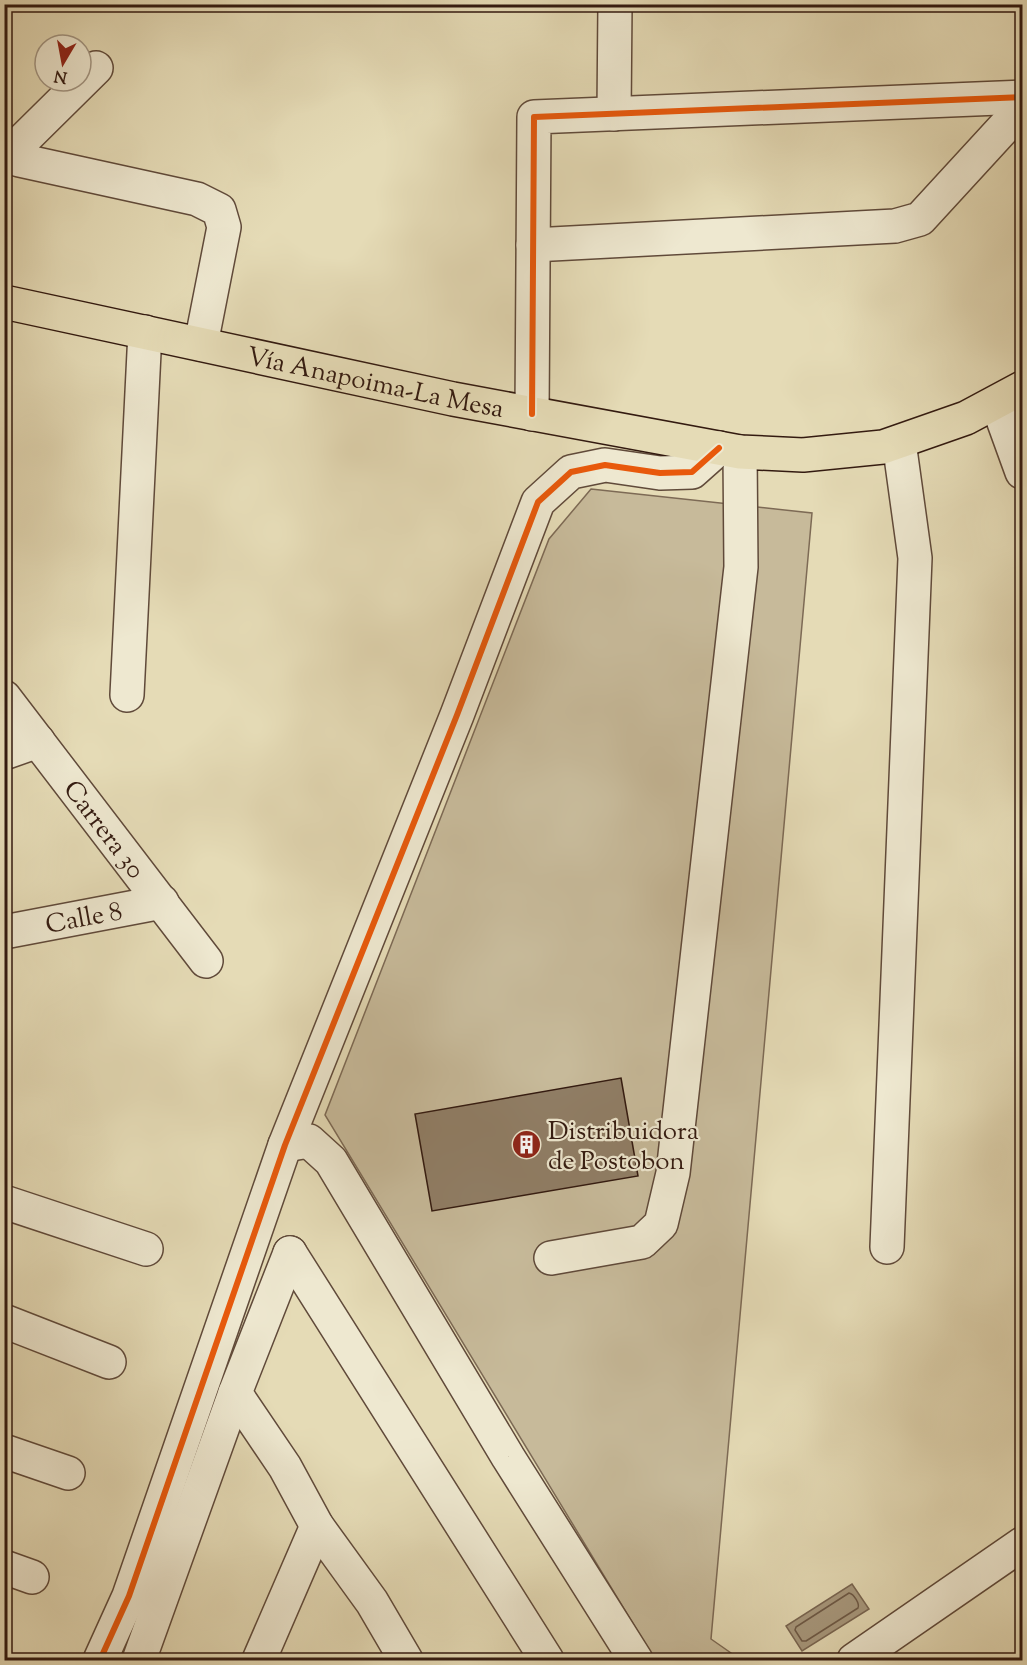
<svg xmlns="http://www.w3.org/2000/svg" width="1027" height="1665" font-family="'Sorts Mill Goudy',serif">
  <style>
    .green { fill: #c7ba9a; stroke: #7d6a55; stroke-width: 1.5 }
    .water { fill: #a8997e; stroke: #796652; stroke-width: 1.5 }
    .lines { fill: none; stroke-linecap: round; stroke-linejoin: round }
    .shore { stroke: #6e5a47; stroke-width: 1.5 }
    .building { fill: #907e66; stroke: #331a10; stroke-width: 1.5 }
    .minor-casing { stroke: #604a3a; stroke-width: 36 }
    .major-casing { stroke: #331a10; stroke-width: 36 }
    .minor { stroke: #eee8d0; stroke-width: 33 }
    .major { stroke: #e5dbb6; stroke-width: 33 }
    .cycleway-casing { stroke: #eee8d0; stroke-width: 10 }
    .cycleway { stroke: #e8590c; stroke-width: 6 }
    .labels { text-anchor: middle; stroke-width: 4.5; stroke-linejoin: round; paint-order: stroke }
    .street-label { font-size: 26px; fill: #331a10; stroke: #eee8d0 }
    .poi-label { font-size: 26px; fill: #331a10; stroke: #eee8d0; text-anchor: start }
  </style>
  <rect width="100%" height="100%" fill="#e5dbb6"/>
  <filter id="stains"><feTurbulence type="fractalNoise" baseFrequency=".00333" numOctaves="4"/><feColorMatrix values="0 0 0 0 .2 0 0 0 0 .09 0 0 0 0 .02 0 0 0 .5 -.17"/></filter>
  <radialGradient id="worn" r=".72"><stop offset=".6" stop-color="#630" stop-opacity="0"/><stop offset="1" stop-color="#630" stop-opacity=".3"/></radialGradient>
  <path class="green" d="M591,489L812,513L711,1639L741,1660H655L325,1115L549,539Z"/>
  <path class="water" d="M852,1584L869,1609L802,1651L786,1626Z"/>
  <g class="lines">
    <path class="shore" d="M849,1593C854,1594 860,1604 858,1608L806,1641H802L795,1630L796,1627Z"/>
  </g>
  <path class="building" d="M621,1078L638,1176L432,1211L415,1114Z"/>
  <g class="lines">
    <defs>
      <g id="minor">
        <path d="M96,68L14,149V155L19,160L197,199L219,210L224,227L201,344"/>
        <path d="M614,114L615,4"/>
        <path d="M533,245L895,226L920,219L1022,108"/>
        <path d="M997,403L1022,472"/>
        <path d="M532,414L534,117L1022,97"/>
        <path d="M127,695L145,332"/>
        <path id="s1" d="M4,697L206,961"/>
        <path d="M4,753L38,741"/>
        <path id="s2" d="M4,932L162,902"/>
        <path d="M285,1145L309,1141L331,1161L508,1457L636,1660"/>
        <path d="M4,1202L146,1249"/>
        <path d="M887,1247L915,558L899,442"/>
        <path d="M290,1253L547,1660"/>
        <path d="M290,1253L235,1393L285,1467L317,1526L372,1602L406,1660"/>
        <path d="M551,1258L642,1242L661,1224L673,1173L741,567L740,452"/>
        <path d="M4,1321L109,1362"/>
        <path d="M4,1451L68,1473"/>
        <path d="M4,1567L32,1577"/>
        <path d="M100,1660L129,1596L285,1145L457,715L538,502L571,472L605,465L660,473L692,472L719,448"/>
        <path d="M139,1660L235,1393"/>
        <path d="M259,1660L317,1526"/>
        <path d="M854,1660L1022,1544"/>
      </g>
      <g id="major">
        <path id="s3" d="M4,302L453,399L740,452L803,455L883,447L966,418L1022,388"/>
      </g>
    </defs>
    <use href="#minor" class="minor-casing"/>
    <use href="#major" class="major-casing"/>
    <use href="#minor" class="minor"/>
    <use href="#major" class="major"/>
    <defs>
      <path id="cycleway" d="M532,414L534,117L1022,97
        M100,1660L129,1596L285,1145L457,715L538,502L571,472L605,465L660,473L692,472L719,448"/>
    </defs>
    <use href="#cycleway" class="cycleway-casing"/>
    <use href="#cycleway" class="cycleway"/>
  </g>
  <defs>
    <symbol id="building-disc" viewBox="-11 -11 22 22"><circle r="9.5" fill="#8f2418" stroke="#eee8d0"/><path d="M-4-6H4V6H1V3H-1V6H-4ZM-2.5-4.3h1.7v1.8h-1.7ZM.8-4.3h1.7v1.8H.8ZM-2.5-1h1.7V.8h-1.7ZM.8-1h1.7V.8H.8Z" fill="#fff"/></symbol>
  </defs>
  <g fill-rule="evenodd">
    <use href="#building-disc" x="510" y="1128" width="33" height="33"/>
  </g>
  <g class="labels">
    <g class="street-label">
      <text dy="9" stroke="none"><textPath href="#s3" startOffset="380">Vía Anapoima-La Mesa</textPath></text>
      <text dy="9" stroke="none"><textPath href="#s1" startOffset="166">Carrera 30</textPath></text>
      <text dy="9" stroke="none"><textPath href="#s2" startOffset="81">Calle 8</textPath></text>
    </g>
    <g class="poi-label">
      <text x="548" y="1139">Distribuidora<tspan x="548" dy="30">de Postobon</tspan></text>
    </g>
  </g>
  <rect width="1027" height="1665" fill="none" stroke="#e5dbb6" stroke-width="24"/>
  <rect x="6" y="6" width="1015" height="1653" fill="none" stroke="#331a10" stroke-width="3"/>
  <rect x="12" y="12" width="1003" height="1641" fill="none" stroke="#331a10" stroke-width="1.5"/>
  <g transform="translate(63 63) rotate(190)"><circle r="28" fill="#eee8d0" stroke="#a39683" stroke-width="1.5"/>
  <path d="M0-4.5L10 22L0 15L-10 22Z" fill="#8f2418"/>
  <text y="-9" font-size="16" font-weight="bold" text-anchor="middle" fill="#331a10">N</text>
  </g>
  <rect width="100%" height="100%" filter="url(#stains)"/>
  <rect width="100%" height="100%" fill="url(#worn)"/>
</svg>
